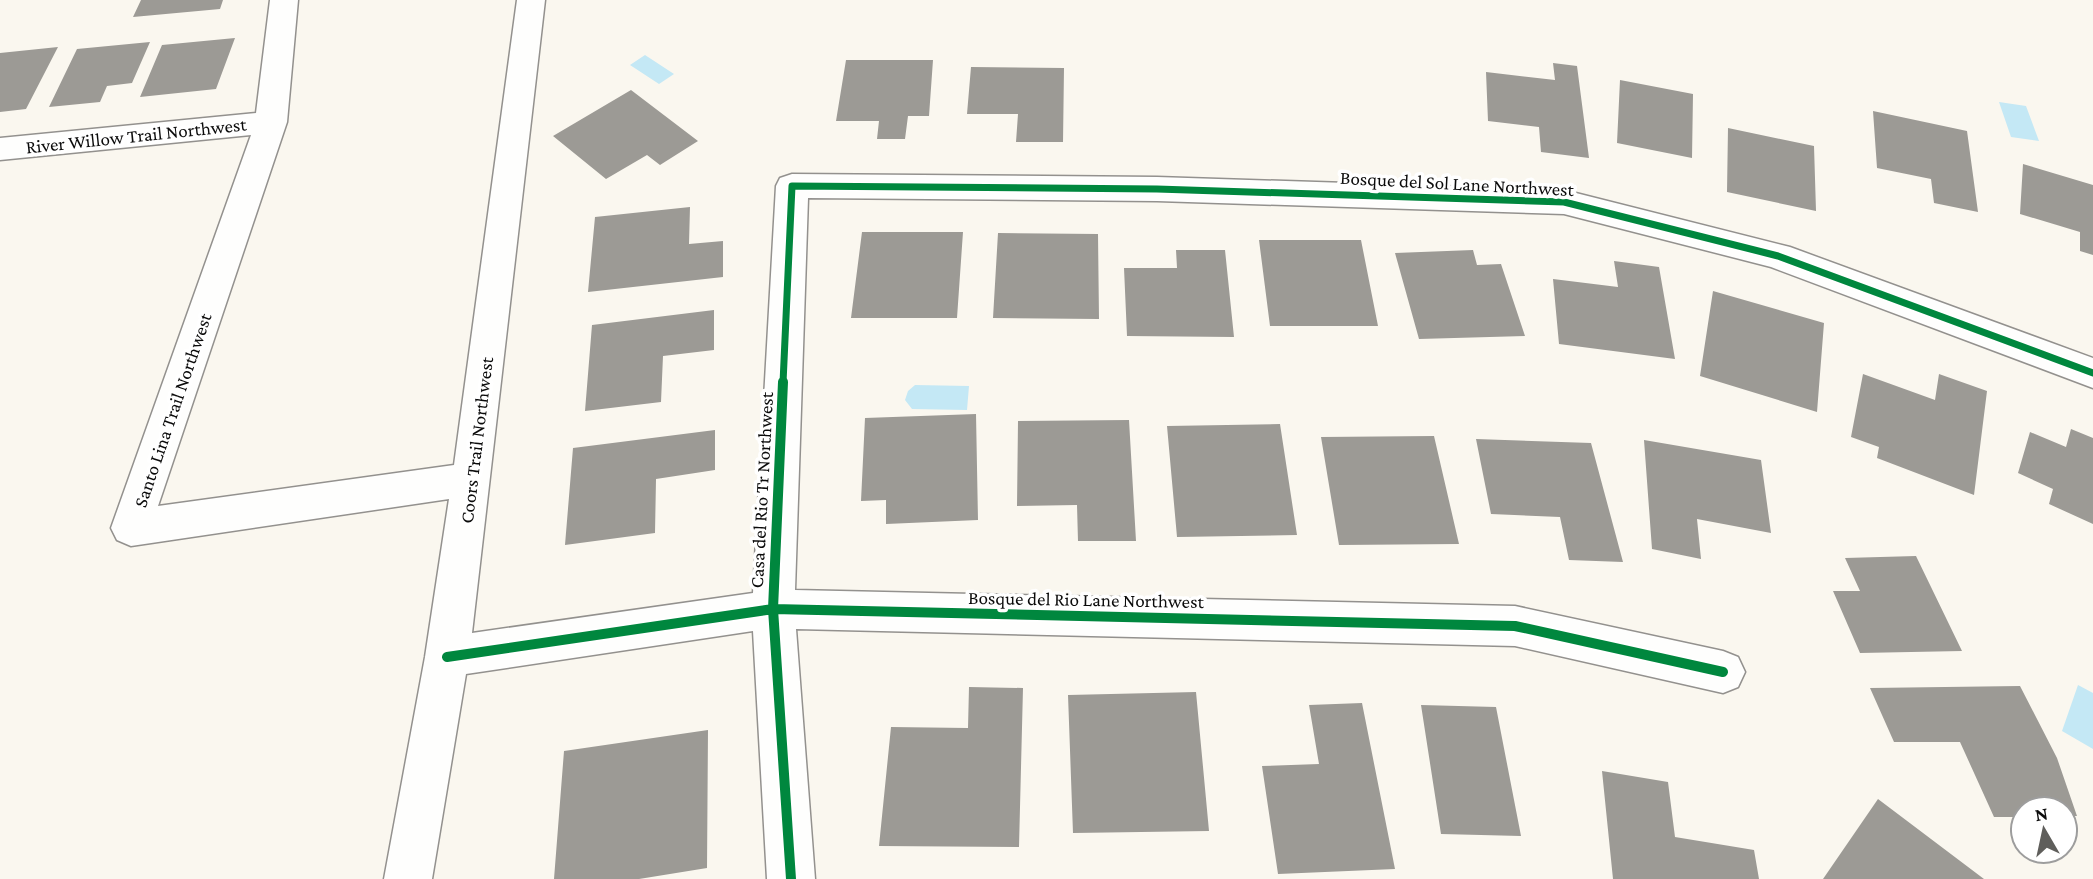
<svg xmlns="http://www.w3.org/2000/svg" width="2093" height="879" font-family="'Crimson Pro',serif">
  <style>
    .water { fill: #c4e8f5 }
    .building { fill: #9c9a95 }
    .lines { fill: none; stroke-linecap: round; stroke-linejoin: round }
    .minor-casing { stroke: #93918e; stroke-width: 3 }
    .minor { fill: #fefefd; fill-rule: evenodd }
    .cycleway-far1-casing { stroke: #fff; stroke-width: 10 }
    .cycleway-casing { stroke: #fff; stroke-width: 14 }
    .cycleway-far1 { stroke: #00873e; stroke-width: 7 }
    .cycleway { stroke: #00873e; stroke-width: 10 }
    .labels { text-anchor: middle; stroke-width: 7; stroke-linejoin: round; paint-order: stroke }
    .street-label { font-size: 19px; fill: #0b0b0b; stroke: #fff }
  </style>
  <rect width="100%" height="100%" fill="#faf7ef"/>
  <path class="water" d="M645,55L674,74L659,84L630,65Z
    M1999,102L2026,106L2039,141L2011,137Z
    M915,385L969,386L967,410L912,409L905,400L908,391Z
    M2078,685L2093,693V749L2062,731Z"/>
  <path class="building" d="M141,0H223L220,9L133,17Z
    M235,38L216,89L140,97L162,45Z
    M150,42L132,83L107,86L100,102L49,107L77,49Z
    M58,47L26,109L0,112V53Z
    M846,60H933L929,116H908L905,139H877L879,121H836Z
    M1553,63L1577,66L1589,158L1541,152L1539,127L1488,121L1486,72L1555,80Z
    M971,67L1064,68L1063,142H1016L1018,114H967Z
    M1620,80L1693,94L1692,158L1617,143Z
    M631,90L698,141L660,165L647,155L606,179L553,136Z
    M1873,111L1967,131L1978,212L1934,203L1931,179L1877,168Z
    M1728,128L1814,146L1816,211L1727,192Z
    M2023,164L2093,185V255L2080,251V232L2020,214Z
    M690,207L689,244L723,241V277L588,292L595,217Z
    M862,232H963L957,318H851Z
    M998,233L1098,234L1099,319L993,318Z
    M1259,240H1361L1378,326H1270Z
    M1176,250H1225L1234,337L1127,336L1124,268H1177Z
    M1473,250L1477,265L1501,264L1525,336L1419,339L1395,253Z
    M1614,261L1659,267L1675,359L1559,344L1553,279L1618,287Z
    M1713,291L1824,323L1817,412L1700,376Z
    M714,310V350L663,356L661,402L585,411L592,325Z
    M1863,374L1935,400L1939,374L1987,391L1974,495L1877,458L1879,447L1851,437Z
    M976,414L978,520L886,524V500L861,501L865,418Z
    M1129,420L1136,541H1078L1077,505L1017,506L1018,421Z
    M1280,424L1297,535L1177,537L1167,426Z
    M2071,429L2093,438V524L2049,504L2053,489L2018,473L2030,432L2066,447Z
    M715,430V470L656,479L655,533L565,545L573,448Z
    M1434,436L1459,544L1339,545L1321,437Z
    M1476,439L1591,443L1623,562L1569,560L1560,517L1491,514Z
    M1644,440L1761,460L1771,533L1697,519L1701,559L1652,549Z
    M1916,556L1962,651L1860,653L1833,591H1860L1845,558Z
    M2020,686L2057,758L2077,816H2065V809H2023V817H1994L1960,742H1894L1870,688Z
    M969,687L1023,688L1019,847L879,846L891,727L968,728Z
    M1196,692L1209,831L1073,833L1068,695Z
    M1362,703L1395,869L1278,874L1262,766L1319,764L1309,705Z
    M1421,705L1496,707L1521,836L1441,834Z
    M708,730L707,868L639,879H554L564,751Z
    M1602,771L1668,782L1675,837L1754,850L1759,879H1613Z
    M1878,799L1984,879H1823Z"/>
  <g class="lines">
    <defs>
      <path id="minor" d="M270,0H298L287,122L158,506L454,465L517,0H545L472,633L753,593L776,186L780,178L792,174L1157,177L1564,190L1790,247L2093,358V388L1771,267L1564,214L1157,201L808,198L795,590L1515,606L1723,651L1738,657L1745,672L1738,687L1723,693L1515,646L796,629L815,879H767L753,631L466,674L432,879H384L425,657L449,499L131,546L117,540L111,528L251,135L0,160V138L256,113Z"/>
    </defs>
    <use href="#minor" class="minor-casing"/>
    <use href="#minor" class="minor"/>
    <defs>
      <path id="cycleway-far1" d="M783,383L792,186L1157,189L1564,202L1778,256L2093,373"/>
      <path id="cycleway" d="M783,382L773,609L791,879
        M447,657L773,609L1515,626L1723,672"/>
    </defs>
    <use href="#cycleway-far1" class="cycleway-far1-casing"/>
    <use href="#cycleway" class="cycleway-casing"/>
    <use href="#cycleway-far1" class="cycleway-far1"/>
    <use href="#cycleway" class="cycleway"/>
  </g>
  <g class="labels">
    <g class="street-label">
      <text transform="translate(136 135) rotate(-6)" y="7">River Willow Trail Northwest</text>
      <text transform="translate(1457 183) rotate(3)" y="7">Bosque del Sol Lane Northwest</text>
      <text transform="translate(172 410) rotate(-71)" y="7">Santo Lina Trail Northwest</text>
      <text transform="translate(476 440) rotate(-83)" y="7">Coors Trail Northwest</text>
      <text transform="translate(761 490) rotate(-87)" y="7">Casa del Rio Tr Northwest</text>
      <text transform="translate(1086 599) rotate(1)" y="7">Bosque del Rio Lane Northwest</text>
    </g>
  </g>
  <g transform="translate(2044 830) rotate(351)"><circle r="33" fill="#ffffff" stroke="#9d9d9d" stroke-width="2"/>
  <path d="M0-5L12 26L0 18L-12 26Z" fill="#5f5e5b"/>
  <text y="-10" font-size="19" font-weight="bold" text-anchor="middle" fill="#0b0b0b">N</text>
  </g>
</svg>
